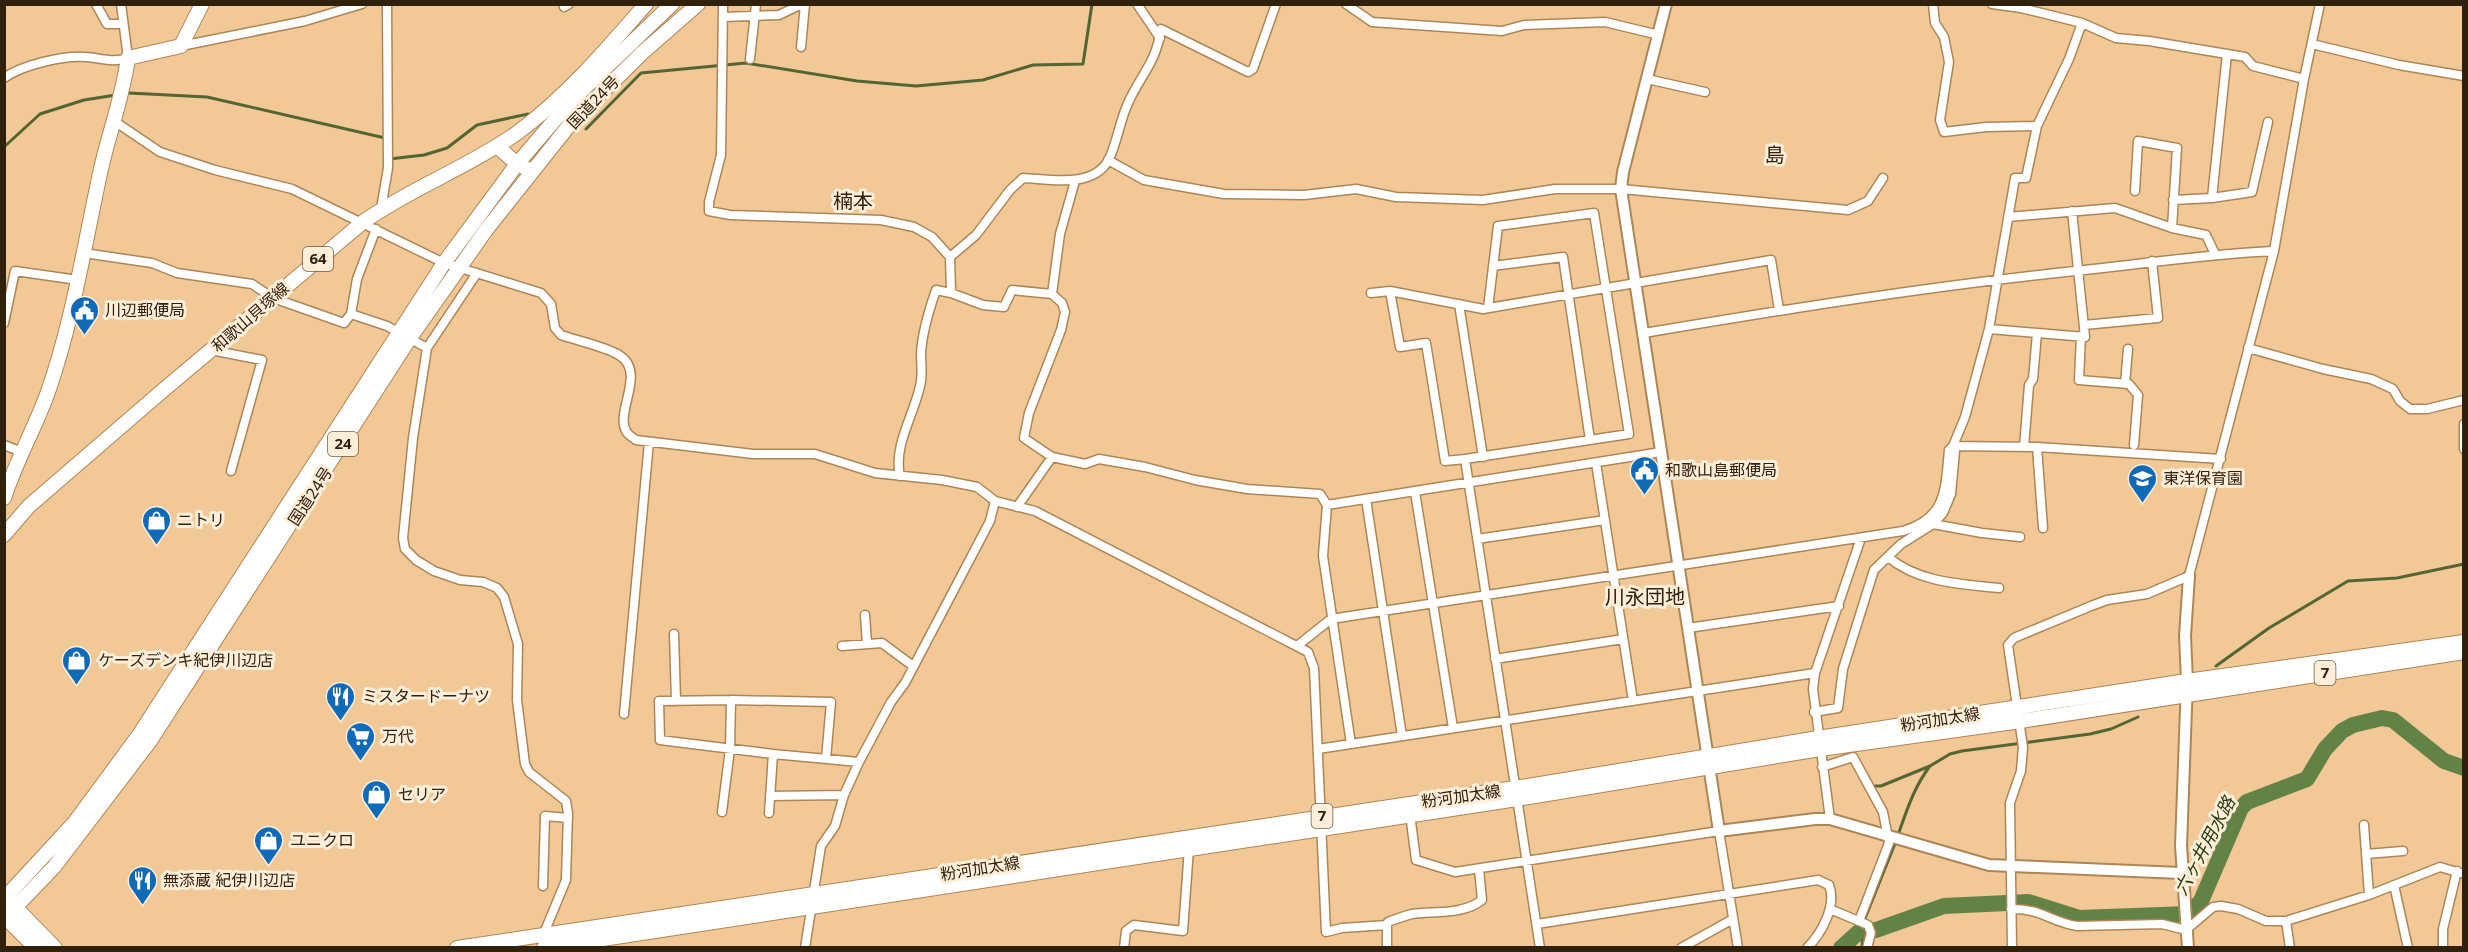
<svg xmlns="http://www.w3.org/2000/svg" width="2468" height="952" font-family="'Noto Sans','Noto Sans JP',sans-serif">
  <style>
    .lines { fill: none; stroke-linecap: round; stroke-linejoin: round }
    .stream { stroke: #546534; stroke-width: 3 }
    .river { stroke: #638245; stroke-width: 16 }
    .minor-casing { stroke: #ad8657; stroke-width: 11 }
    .tertiary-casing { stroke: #ad8657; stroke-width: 14 }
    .primary-casing { stroke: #ad8657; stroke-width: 16 }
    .trunk-casing { stroke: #ad8657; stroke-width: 16 }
    .minor { stroke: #fff; stroke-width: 8 }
    .tertiary { stroke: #fff; stroke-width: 10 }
    .primary { stroke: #fff; stroke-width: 14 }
    .trunk { stroke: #fff; stroke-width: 14 }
    .labels { text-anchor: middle; stroke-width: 6; stroke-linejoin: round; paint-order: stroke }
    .shield { fill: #ffeeda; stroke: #6e5e4a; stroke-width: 1.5 }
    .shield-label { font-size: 15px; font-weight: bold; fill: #30210d }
    .street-label { font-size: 16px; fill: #30210d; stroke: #ffeeda }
    .poi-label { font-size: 16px; fill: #30210d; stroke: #ffeeda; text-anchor: start }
    .water-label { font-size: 18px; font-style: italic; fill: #293e11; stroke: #ffeeda }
    .quarter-label { font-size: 20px; fill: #30210d; stroke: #ffeeda }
  </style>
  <rect width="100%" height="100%" fill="#f2c897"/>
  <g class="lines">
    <path class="stream" d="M129,93L207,97L385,138V140
      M586,129L641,73L746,63L857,81L916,86L983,80L1033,65L1083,64L1092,4
      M4,147L40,114L84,100L116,95
      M389,159L424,155L447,148L477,125L528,114
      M2216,666L2269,628L2348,581L2397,578L2464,564
      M1872,786H1881L1930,766L1950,754L1962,751L2090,734L2111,729L2138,717
      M1898,835C1907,810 1914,787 1930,766
      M1860,931L1896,841
      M1862,948L1863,931"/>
    <path class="river" d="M1841,948L1860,931L1876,930L1944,906L2028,902L2079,918L2189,914L2201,901L2241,808L2247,802L2307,779L2325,749L2342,731L2353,725L2382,718L2393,720L2444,761L2464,768"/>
    <defs>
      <path id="minor" d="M96,4L107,24H123
        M723,4L721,155L709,202V211L730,215L881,220L914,227L932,237L950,257L951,293L983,305L1004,307L1012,290L1052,294L1062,303L1065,312L1061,330L1029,413L1024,438L1052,457L1085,464L1099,459L1145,467L1195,480L1247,489L1320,494L1327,505L1323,556L1351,744
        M1137,4L1160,38
        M1346,4L1372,22L1502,31L1524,25L1605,22L1659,35
        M1933,4L1935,23L1944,37L1949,62L1940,120L1944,132L1986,127L2037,126
        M1992,4L2021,8L2082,23L2116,38L2149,41L2245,57L2253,66L2304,79
        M564,7L569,4
        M723,17L779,15L802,4
        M2312,44L2399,65L2464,76
        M181,46L305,21L362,4
        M801,47L805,4
        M750,59L756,4
        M4,78C22,65 64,55 86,57C101,58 113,63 128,58L121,4
        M1647,79L1705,92
        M113,124L120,125L160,152L215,170L292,189L444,263L541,293L551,304L555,328L561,335C578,341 604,346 619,355C647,372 615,411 626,431C628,435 632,437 636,440L753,454H815L875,473L942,480L977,487L995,501L1035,511L1308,652L1314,668L1326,932L1342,928L1387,925V948
        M1108,160L1144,180L1224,194L1304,195L1356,189L1396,197L1483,200L1555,189H1621L1848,210L1868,201L1883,178
        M2135,191L2138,141L2177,148L2172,228
        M2212,198L2227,54
        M2173,200L2212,198L2252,192L2268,122
        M381,209L388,168L387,4
        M2008,217L2115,208L2172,228L2206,235L2215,254
        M84,253L152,263L177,273L252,284L273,298L344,323L351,314L387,326L427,348L413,438L403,538L405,549L416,560L434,571L460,580L483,582L497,588L504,597L518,644L517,700L525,764L529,772L566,801L568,813L566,880L542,938
        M950,257L976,235L1010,190L1023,178C1049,179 1094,189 1109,159C1118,140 1120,119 1129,101C1142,73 1156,63 1161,29L1248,72L1253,69L1276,4
        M1493,266L1563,257L1590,440
        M1390,291L1400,347L1426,343L1445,461L1465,459L1540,948
        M1371,293L1390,291L1483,309L1771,260L1779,310
        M1052,294L1060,234L1075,181
        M1459,304L1483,457
        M351,314L357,279L376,229
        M4,323L15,271L78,280
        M2084,325L2158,318L2152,261
        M1989,329L2085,337L2072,211
        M1644,333C1787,309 1931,286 2075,271C2142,264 2207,254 2274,251
        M2081,336L2079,380L2129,384L2138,395L2134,445
        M427,348L477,273
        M2248,348L2323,369L2371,379L2393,389L2400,401L2410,409H2427L2464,400
        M211,350L262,360L231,471
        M2125,384L2128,349
        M2464,424V449
        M4,445L22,452
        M2024,447L2029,385L2033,379L2037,333
        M2037,447L2043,528
        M1465,459L1629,434L1594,213L1498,226L1488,308
        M1596,463L1633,701
        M900,476C893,446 914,415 920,386C923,375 921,365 921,354C922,333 929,310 936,290L951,293
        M1415,492L1453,728
        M1366,499L1402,736
        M1327,505L1661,452
        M1017,507L1052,457
        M1933,524L1982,533L2020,537
        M1477,539L1605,520
        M1888,557C1919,583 1961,584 1999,588
        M865,615L867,644
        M1688,628L1839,606
        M674,634L676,701
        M842,646L882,643L913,666
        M1297,646L1331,619L1903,531C1947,518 1945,490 1949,450L1953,446L1965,417L1989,329L2015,178H2026L2037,126L2069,59L2082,23
        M1495,659L1623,639
        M1814,712L1838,708L1843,669L1874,570L1901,544L1933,524L1943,513L1951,494L1955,451L1953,446L2037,447L2221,459
        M624,714L649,442
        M1318,749L1815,673
        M826,759L831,702L731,700L659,701L660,740L773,754L859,762
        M1822,767L1853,757L1883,812L1889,843L1859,921
        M770,796L844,795
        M722,812L730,749L731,700
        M769,813L773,754
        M1410,814L1416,860L1455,872L1719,831L1738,948
        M1830,819L1813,689L1815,673L1861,538
        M2364,825L2369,895
        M2366,854L2403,851
        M2394,885L2408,948
        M543,886L545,816L568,818
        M1830,909L1868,925L1871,933L1867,948
        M2011,909C2041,908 2051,922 2077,926L2162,924L2186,930L2213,907L2221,906L2238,909L2266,921H2286L2369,895L2440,867L2464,874
        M2286,921L2290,948
        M1537,924L1818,880L1829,885C1837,905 1822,933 1807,948
        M1387,925L1388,922C1396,919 1404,916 1412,914C1434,911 1463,915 1482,900L1479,869
        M805,948L821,846L835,826L844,795L859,762L891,702L905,683L990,521L995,501
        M1124,948L1126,931L1134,925L1183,931L1189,848
        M1681,948L1733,919
        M2012,948L2010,803L2021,771L2023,747L2008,645L2014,638L2091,606L2107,600L2147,594L2189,576L2274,251L2304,79L2320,4
        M2443,948V929L2457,871"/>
      <path id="tertiary" d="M1666,4L1623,172L1621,189L1719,831L1815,819H1830L1989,865L2181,873
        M2188,948L2181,846L2187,681L2185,636L2189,576"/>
      <path id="primary" d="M497,146L517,164L532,171
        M4,498C16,461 35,428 48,392C72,323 83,253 98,183C106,140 122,102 128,58L181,46L202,4
        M4,535L29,506L161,392L363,222C411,188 469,167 517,133C566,97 606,50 646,4
        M6,904L16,908L55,948
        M4,912L6,918L36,948
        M457,948L1515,788L1818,738L2187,681L2464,642
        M544,948L1517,799L1820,749L2021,721L2464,652"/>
      <path id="trunk" d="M4,899L75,822L139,735L444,263L517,164L571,101L672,4
        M4,919L54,867L150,741L410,338L486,230L571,123L642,53L698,4"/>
    </defs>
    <use href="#minor" class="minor-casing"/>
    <use href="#tertiary" class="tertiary-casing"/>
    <use href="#primary" class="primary-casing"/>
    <use href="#trunk" class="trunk-casing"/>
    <use href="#minor" class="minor"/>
    <use href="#tertiary" class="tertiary"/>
    <use href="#primary" class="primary"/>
    <use href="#trunk" class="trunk"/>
  </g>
  <defs>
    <symbol id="civic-pin" viewBox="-11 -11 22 30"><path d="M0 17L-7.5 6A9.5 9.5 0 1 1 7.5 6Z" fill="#0f6ab7" stroke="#ffeeda"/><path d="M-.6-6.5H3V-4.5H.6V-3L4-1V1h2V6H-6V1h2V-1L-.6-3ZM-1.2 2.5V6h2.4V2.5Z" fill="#fff"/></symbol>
    <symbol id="school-pin" viewBox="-11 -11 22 30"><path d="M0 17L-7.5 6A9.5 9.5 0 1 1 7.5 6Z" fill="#0f6ab7" stroke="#ffeeda"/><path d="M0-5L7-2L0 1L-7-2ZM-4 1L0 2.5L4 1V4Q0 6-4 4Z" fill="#fff"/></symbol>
    <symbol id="shop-pin" viewBox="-11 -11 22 30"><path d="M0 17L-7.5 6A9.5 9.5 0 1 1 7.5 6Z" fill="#0f6ab7" stroke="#ffeeda"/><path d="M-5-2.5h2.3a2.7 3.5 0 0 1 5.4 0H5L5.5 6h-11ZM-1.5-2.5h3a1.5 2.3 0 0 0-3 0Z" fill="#fff"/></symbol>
    <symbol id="restaurant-pin" viewBox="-11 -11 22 30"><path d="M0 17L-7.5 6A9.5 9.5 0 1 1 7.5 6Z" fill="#0f6ab7" stroke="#ffeeda"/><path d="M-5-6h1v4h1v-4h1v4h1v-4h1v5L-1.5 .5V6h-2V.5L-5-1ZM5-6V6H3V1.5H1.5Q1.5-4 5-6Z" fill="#fff"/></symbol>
    <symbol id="supermarket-pin" viewBox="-11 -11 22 30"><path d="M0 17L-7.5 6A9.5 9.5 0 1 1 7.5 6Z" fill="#0f6ab7" stroke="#ffeeda"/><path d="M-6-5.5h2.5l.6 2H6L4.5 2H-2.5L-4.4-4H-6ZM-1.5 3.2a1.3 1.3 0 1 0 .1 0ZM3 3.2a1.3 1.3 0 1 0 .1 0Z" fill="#fff"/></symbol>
  </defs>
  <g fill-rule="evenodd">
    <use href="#civic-pin" x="68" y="294" width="33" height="45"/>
    <use href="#civic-pin" x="1628" y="454" width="33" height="45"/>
    <use href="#school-pin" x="2126" y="462" width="33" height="45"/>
    <use href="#shop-pin" x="140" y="504" width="33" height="45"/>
    <use href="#shop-pin" x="60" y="644" width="33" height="45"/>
    <use href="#restaurant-pin" x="324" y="680" width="33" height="45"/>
    <use href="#supermarket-pin" x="344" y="720" width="33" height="45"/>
    <use href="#shop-pin" x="360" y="778" width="33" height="45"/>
    <use href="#shop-pin" x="252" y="824" width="33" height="45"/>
    <use href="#restaurant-pin" x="126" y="864" width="33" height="45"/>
  </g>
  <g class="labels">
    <g class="shield">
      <rect x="303" y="247" width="30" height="24" rx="4.5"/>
      <rect x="328" y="432" width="30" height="24" rx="4.5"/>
      <rect x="2314.5" y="661" width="21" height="24" rx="4.5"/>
      <rect x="1311.5" y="804" width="21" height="24" rx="4.5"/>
    </g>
    <g class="shield-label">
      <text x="318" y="264">64</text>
      <text x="343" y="449">24</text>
      <text x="2325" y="678">7</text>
      <text x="1322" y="821">7</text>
    </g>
    <g class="street-label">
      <text transform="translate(593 102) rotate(-46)" y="6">国道24号</text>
      <text transform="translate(250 317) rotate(-41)" y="6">和歌山貝塚線</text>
      <text transform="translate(310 496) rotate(-57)" y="6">国道24号</text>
      <text transform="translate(1940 719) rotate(-9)" y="6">粉河加太線</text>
      <text transform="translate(1461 796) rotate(-8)" y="6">粉河加太線</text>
      <text transform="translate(980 868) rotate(-9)" y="6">粉河加太線</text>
    </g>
    <g class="poi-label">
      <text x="105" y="316">川辺郵便局</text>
      <text x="1665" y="476">和歌山島郵便局</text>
      <text x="2163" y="484">東洋保育園</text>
      <text x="177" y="526">ニトリ</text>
      <text x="98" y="666">ケーズデンキ紀伊川辺店</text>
      <text x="362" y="702">ミスタードーナツ</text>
      <text x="382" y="742">万代</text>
      <text x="398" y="800">セリア</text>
      <text x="290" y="846">ユニクロ</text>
      <text x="163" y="886">無添蔵 紀伊川辺店</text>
    </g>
    <g class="water-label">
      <text transform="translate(2205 846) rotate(-62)" y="6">六ヶ井用水路</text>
    </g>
    <g class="quarter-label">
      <text x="1775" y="162">島</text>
      <text x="853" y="208">楠本</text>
      <text x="1645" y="604">川永団地</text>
    </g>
  </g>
  <rect width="2468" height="952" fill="none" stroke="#30210d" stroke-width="12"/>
</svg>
